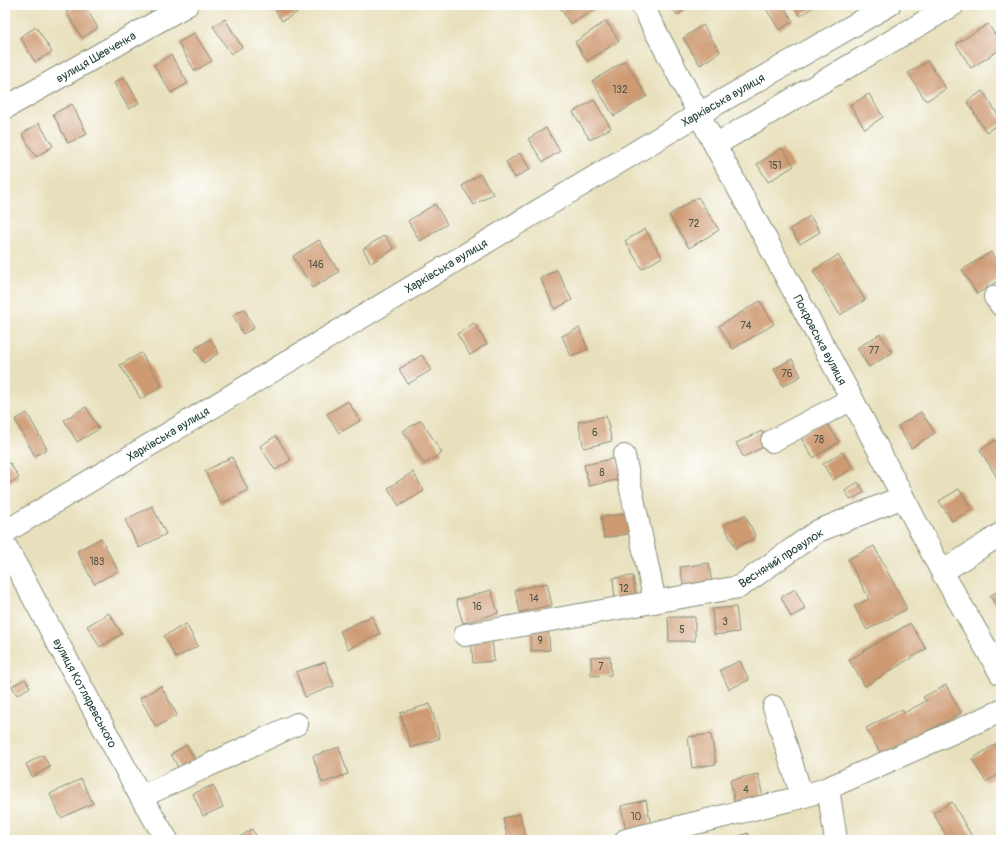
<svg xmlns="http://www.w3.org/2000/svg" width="1006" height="845" font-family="Pangolin,sans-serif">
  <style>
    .building { fill: #ce9a72 }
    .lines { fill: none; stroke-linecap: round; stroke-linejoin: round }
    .minor-casing { stroke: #848e78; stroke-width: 24 }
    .minor { stroke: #fff; stroke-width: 22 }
    .labels { text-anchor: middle; stroke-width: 3; stroke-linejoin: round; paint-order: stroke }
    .number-label { font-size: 10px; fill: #4b5444 }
    .street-label { font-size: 12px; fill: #1f3d34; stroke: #fff }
  </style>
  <rect width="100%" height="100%" fill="#fff"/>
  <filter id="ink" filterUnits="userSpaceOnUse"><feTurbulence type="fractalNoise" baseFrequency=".025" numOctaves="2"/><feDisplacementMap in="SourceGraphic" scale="8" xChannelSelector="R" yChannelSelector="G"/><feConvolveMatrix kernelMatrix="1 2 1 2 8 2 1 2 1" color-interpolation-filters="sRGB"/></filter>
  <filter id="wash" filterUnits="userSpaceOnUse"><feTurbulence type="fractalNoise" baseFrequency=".012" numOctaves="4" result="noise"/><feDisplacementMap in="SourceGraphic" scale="16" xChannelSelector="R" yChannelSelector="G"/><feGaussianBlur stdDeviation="0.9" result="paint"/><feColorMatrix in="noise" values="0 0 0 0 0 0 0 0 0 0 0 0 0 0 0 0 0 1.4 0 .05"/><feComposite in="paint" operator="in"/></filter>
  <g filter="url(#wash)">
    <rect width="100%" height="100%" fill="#e8e0bc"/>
    <g id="blocks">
      <path class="building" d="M77,5H84L98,28L82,38L66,12Z
        M272,5H294L298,12L282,21Z
        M559,5H598L599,7L570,24Z
        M670,5H693L677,15Z
        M764,5H783L793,21L779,30Z
        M793,5H817L800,16Z
        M225,19L242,47L231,54L213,26Z
        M606,21L619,41L587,61L575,42Z
        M988,24L1001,44V49L971,68L956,44Z
        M703,25L720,52L700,65L683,38Z
        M36,27L52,52L35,62L20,37Z
        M194,33L212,61L195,71L178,43Z
        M171,55L188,83L171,93L154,65Z
        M625,61L647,96L614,116L592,81Z
        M928,61L946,89L926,101L908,73Z
        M124,77L139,103L129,109L114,83Z
        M983,91L1001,120V123L986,132L967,101Z
        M869,94L883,117L865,129L850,105Z
        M594,100L611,128L590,140L573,112Z
        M72,104L87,134L68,143L53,114Z
        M39,123L53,146L36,157L22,134Z
        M546,128L560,151L543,162L528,139Z
        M782,148L794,166L768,182L757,164Z
        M520,153L530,169L515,178L506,162Z
        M480,174L493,194L474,205L462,186Z
        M698,197L719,230L689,248L669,215Z
        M435,204L447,224L420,241L408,221Z
        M810,216L820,232L800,244L790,229Z
        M645,229L662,257L642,269L625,241Z
        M385,235L394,249L371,263L363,249Z
        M319,240L339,272L312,288L293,256Z
        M991,252L1001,269V279L977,294L962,270Z
        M838,255L865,300L840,315L813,271Z
        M557,270L572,300L555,309L540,278Z
        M760,301L774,324L733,349L719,326Z
        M244,309L254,328L243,334L233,315Z
        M474,323L487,344L470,355L457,334Z
        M579,328L588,349L571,356L562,336Z
        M880,334L892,353L869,367L857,348Z
        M210,339L219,353L204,363L195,349Z
        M141,353L162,386L141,399L120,365Z
        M422,355L431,370L408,384L399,369Z
        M792,359L801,376L783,386L774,369Z
        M348,401L360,421L339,433L327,414Z
        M86,407L99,429L77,442L64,420Z
        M921,412L935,433L911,448L898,426Z
        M27,413L47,449L35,456L15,420Z
        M606,416L612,441L584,448L578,422Z
        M421,420L442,453L424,464L403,431Z
        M825,420L839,442L813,458L800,436Z
        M762,431L768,445L743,457L736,443Z
        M276,436L291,460L275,470L260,446Z
        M996,440L1001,449V484L980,450Z
        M842,452L853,468L833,480L823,464Z
        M232,457L248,490L221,504L205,471Z
        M616,458L621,479L589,486L584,465Z
        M10,463L19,478L5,486V465Z
        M413,472L424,491L399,506L388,488Z
        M858,482L864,492L851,500L845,491Z
        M959,489L972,509L952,521L939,501Z
        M152,506L166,534L139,548L125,520Z
        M630,513L633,533L604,538L601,517Z
        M745,515L756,537L735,548L724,525Z
        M101,538L118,571L94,584L77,551Z
        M874,546L907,609L867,630L854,606L869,599L848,559Z
        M709,563L712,585L684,589L680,567Z
        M633,576L636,597L615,600L613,578Z
        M547,583L552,605L520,612L515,590Z
        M795,589L805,609L791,617L781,597Z
        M1001,589V614L990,596Z
        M491,590L498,613L463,623L456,600Z
        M736,607L739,632L714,635L712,609Z
        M109,613L122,634L100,647L87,626Z
        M372,616L380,634L348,649L340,631Z
        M668,617H695V641H669Z
        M910,623L926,649L865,686L849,660Z
        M186,624L198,646L176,658L164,636Z
        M548,629L550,650L531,651L530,630Z
        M492,638L494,661L473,663L471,639Z
        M610,656L611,675L591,676V657Z
        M740,661L749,680L729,689L720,670Z
        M325,662L334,686L305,697L296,672Z
        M5,669L11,682L5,685Z
        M25,679L30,687L17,695L12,686Z
        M946,685L961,713L882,756L866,728L902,709L904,713L926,701L923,697Z
        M161,686L177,715L156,727L140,698Z
        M430,704L440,738L411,748L400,713Z
        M711,734L716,764L692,768L688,737Z
        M999,742L1001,745V773L986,782L972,759Z
        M187,745L195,760L179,769L171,754Z
        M339,747L348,774L322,783L313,756Z
        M43,755L50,767L32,777L26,764Z
        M758,774L763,797L735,804L730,780Z
        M81,779L93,803L61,818L50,794Z
        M213,785L223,807L203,816L193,794Z
        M646,800L651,826L626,831L621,806Z
        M952,802L974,840H949L933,813Z
        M520,814L526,840H508L503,818Z
        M252,829L259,840H235Z
        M748,833L751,840H728Z"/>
    </g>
  </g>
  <g filter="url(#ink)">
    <use href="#blocks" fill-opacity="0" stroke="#848e78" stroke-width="1"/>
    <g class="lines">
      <defs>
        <path id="minor" d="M642,5L715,145L852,399L903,497L942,572L1001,674
          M5,108L187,5
          M715,145L953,5
          M995,297L1001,305
          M772,441L852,399
          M624,456L655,602
          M5,532L699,114L889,5
          M5,545L141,797L167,840
          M942,572L1001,534
          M465,635L739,587L818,531L903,497
          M774,707L802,797
          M828,788L836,840
          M141,797L297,724
          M626,840L802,797L828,788L1001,711"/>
      </defs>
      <use href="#minor" class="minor-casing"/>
      <use href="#minor" class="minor"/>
    </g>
  </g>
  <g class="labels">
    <g class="number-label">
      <text x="620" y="93">132</text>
      <text x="775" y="169">151</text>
      <text x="694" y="227">72</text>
      <text x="316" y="268">146</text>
      <text x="746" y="329">74</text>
      <text x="874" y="354">77</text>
      <text x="787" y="377">76</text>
      <text x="595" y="436">6</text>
      <text x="819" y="443">78</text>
      <text x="602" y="476">8</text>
      <text x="97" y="565">183</text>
      <text x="624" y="592">12</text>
      <text x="534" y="602">14</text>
      <text x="477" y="610">16</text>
      <text x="725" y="625">3</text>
      <text x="682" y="633">5</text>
      <text x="540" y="644">9</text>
      <text x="601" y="670">7</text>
      <text x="746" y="793">4</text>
      <text x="636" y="820">10</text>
    </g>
    <g class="street-label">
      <text transform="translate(96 57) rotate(-30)" y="4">вулиця Шевченка</text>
      <text transform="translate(723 100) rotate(-30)" y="4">Харківська вулиця</text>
      <text transform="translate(446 266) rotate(-31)" y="4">Харківська вулиця</text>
      <text transform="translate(820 340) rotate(62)" y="4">Покровська вулиця</text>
      <text transform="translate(168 434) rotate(-31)" y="4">Харківська вулиця</text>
      <text transform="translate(781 558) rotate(-33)" y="4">Весняний провулок</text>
      <text transform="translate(85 693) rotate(62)" y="4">вулиця Котляревського</text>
    </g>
  </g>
  <rect width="1006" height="845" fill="none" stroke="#fff" stroke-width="20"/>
</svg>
